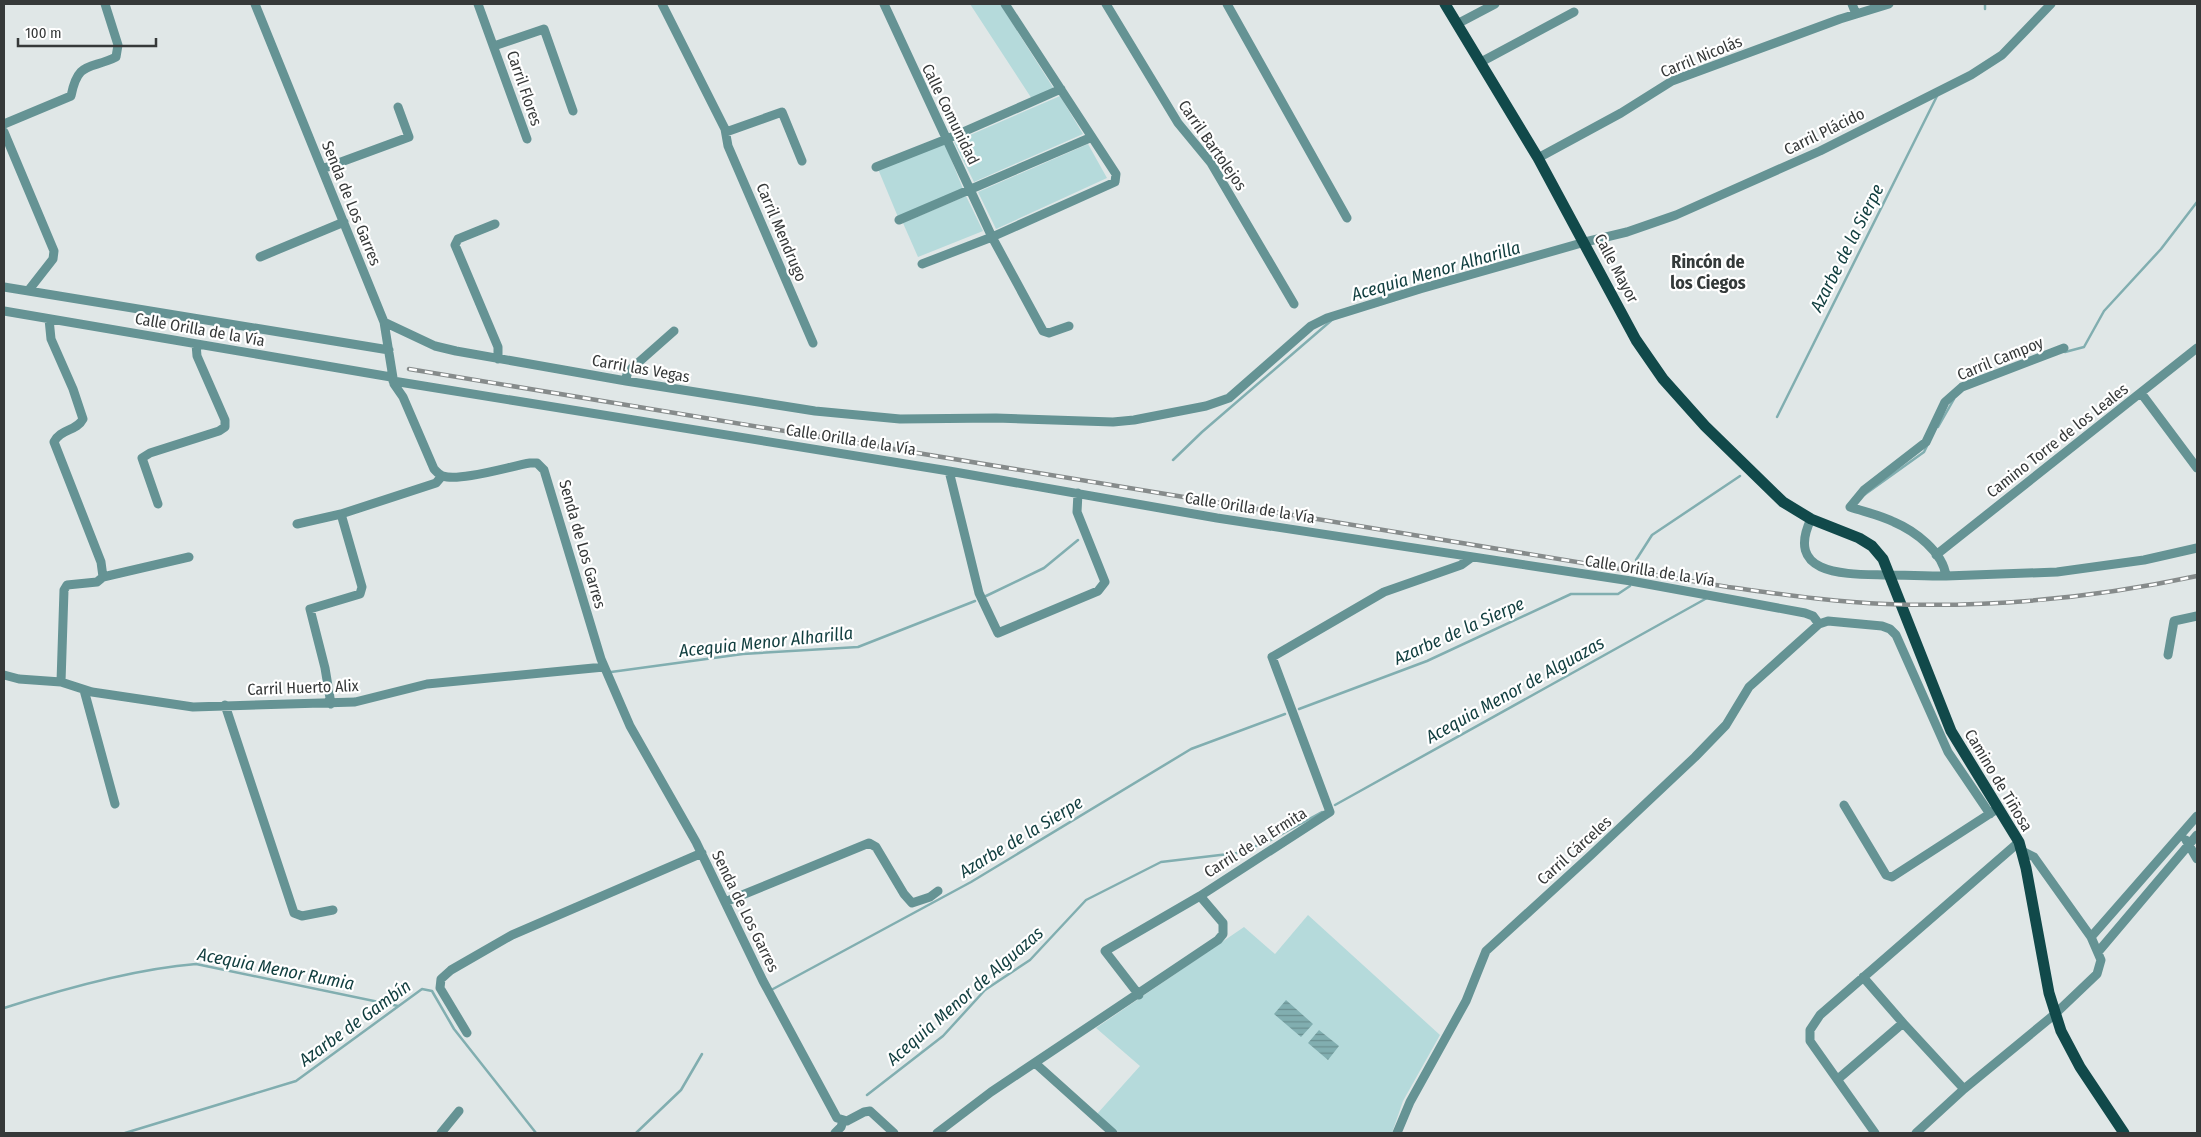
<svg xmlns="http://www.w3.org/2000/svg" width="2201" height="1137" font-family="'Fira Sans Condensed',sans-serif">
  <style>
    .park { fill: #b5dadb }
    .water { fill: url(#water-rules) }
    .lines { fill: none; stroke-linecap: round; stroke-linejoin: round }
    .stream { stroke: #81aeb0; stroke-width: 2.5 }
    .minor { stroke: #659394; stroke-width: 9 }
    .major { stroke: #11494a; stroke-width: 11 }
    .rail-casing { stroke: #868b8b; stroke-width: 4.5 }
    .rail { stroke: #fff; stroke-width: 2.5; stroke-dasharray: 8; stroke-linecap: butt }
    .labels { text-anchor: middle; stroke-width: 4.5; stroke-linejoin: round; paint-order: stroke }
    .street-label { font-size: 16px; fill: #363939; stroke: #fff }
    .water-label { font-size: 18px; font-style: italic; fill: #113e3f; stroke: #fff }
    .neighbourhood-label { font-size: 18px; font-weight: bold; fill: #343a3a; stroke: #fff }
  </style>
  <defs>
    <pattern id="water-rules" width="6" height="5" patternUnits="userSpaceOnUse" patternTransform="scale(1.25)"><rect width="6" height="5" fill="#81aeb0"/><path d="M0 2.5h6" fill="none" stroke="#6a8f90"/></pattern>
  </defs>
  <rect width="100%" height="100%" fill="#e0e7e7"/>
  <path class="park" d="M970,4H1000L1054,89L1032,99Z
    M1060,96L1083,134L974,182L954,142Z
    M945,144L963,189L898,217L878,169Z
    M1088,144L1107,178L996,229L978,192Z
    M966,196L983,231L918,257L903,223Z
    M1308,915L1440,1035L1403,1101L1392,1133H1119L1097,1114L1140,1066L1096,1028L1244,927L1275,954Z"/>
  <path class="water" d="M1286,1000L1313,1024L1301,1037L1274,1014Z
    M1319,1030L1339,1046L1328,1060L1308,1043Z"/>
  <g class="lines">
    <path class="stream" d="M1985,9V4
      M2065,352L2084,347L2104,311L2161,249L2197,202
      M1777,417L1937,96
      M1938,427L1954,399
      M1173,460L1202,432L1333,319
      M1864,495L1924,452L1928,444
      M1636,560L1652,535L1740,476
      M986,596L1044,568L1078,540
      M611,672L743,654L858,647L975,601
      M1299,709L1427,661L1571,594H1618L1630,586
      M1335,805L1707,598
      M773,989L971,882L1191,749L1285,714
      M4,1008C63,989 134,969 196,964L398,1006
      M867,1095L943,1036L985,990L1030,960L1086,900L1161,862L1237,853L1267,842L1322,812
      M125,1133L296,1081L422,989L432,991L454,1029L536,1133
      M636,1133L681,1090L702,1054"/>
    <path class="minor" d="M255,4L384,322L394,384L403,397L434,469C437,472 439,475 443,476C459,482 511,466 530,463H537L544,470L601,659L630,726L696,842L763,981L837,1118L847,1121L864,1112L870,1111L894,1133
      M478,4L527,139
      M662,4L725,129L728,146L813,343
      M884,4L992,237L1043,331L1049,333L1069,326
      M1106,4L1178,123L1211,163L1294,304
      M1227,4L1347,218
      M1852,4L1856,14
      M1457,24L1495,4
      M494,46L544,29L573,111
      M1481,62L1574,12
      M4,124L71,96C78,60 90,70 116,57L118,45L105,4
      M4,132L54,251L53,259L28,291
      M726,132L782,112L802,161
      M1538,158L1621,113L1672,81L1840,19L1889,4
      M876,167L947,139L1061,89
      M322,169L409,137L398,107
      M899,220L1092,137
      M495,224L458,239L455,245L498,347V359
      M260,257L344,222
      M922,264L992,237L1115,182L1116,174L1005,4
      M4,287L389,350
      M4,311L391,377
      M49,319L51,339L73,389L83,419C77,431 60,429 54,442L101,562L103,577L97,582L67,585L64,590L61,682
      M384,322L435,346L456,351L626,381L815,411L900,419L996,418L1113,422L1134,420L1206,406L1229,398L1311,326L1327,318L1420,289L1585,242L1627,232L1676,215L1820,151L1971,75L2002,55L2051,4
      M393,381L949,471L1217,518L1631,581L1805,613L1813,616L1819,624
      M626,381L627,374L631,369L674,331
      M2141,393L2197,468
      M949,471L979,593L998,633L1098,591L1105,582L1077,512L1078,493
      M158,504L142,458L150,453L219,431L225,427V420L197,356L196,344
      M1811,519C1784,576 1847,574 1884,575C1904,575 1925,576 1946,576C1943,552 1915,531 1894,522C1880,515 1865,512 1850,507L1864,490L1926,442L1945,402L1962,387L2064,348
      M297,524L341,514
      M1936,555L2197,348
      M1946,576L2057,572L2144,560L2197,548
      M103,577L189,557
      M2168,655L2174,621L2197,616
      M4,675L19,679L61,682L92,692L193,707L355,702L427,684L604,667
      M84,690L115,804
      M331,704L325,668L310,609L360,594L362,587L341,514L436,483L442,476
      M225,705L294,913L302,916L333,910
      M1844,805L1886,875L1892,877L1994,811
      M2186,840L2197,859
      M725,902L869,843L876,847L904,894L912,903L930,897L938,891
      M2091,937L2197,816
      M2098,952L2197,835
      M1863,977L1903,1023L1964,1089
      M1139,995L1105,951L1200,896
      M467,1033L440,988L441,979L451,970L512,935L702,853
      M1035,1063L1113,1133
      M1838,1079L1903,1023
      M441,1133L459,1111
      M835,1133L841,1127L843,1121
      M937,1133L991,1092L1218,940L1223,934V923L1200,896L1330,812L1272,657L1384,592L1461,565L1472,557
      M1397,1133L1410,1102L1466,1001L1486,951L1590,856L1695,757L1726,725L1749,687L1819,624L1828,621L1882,626L1890,629L1896,635L1948,752L1990,814
      M1875,1133L1810,1041V1030L1820,1015L2019,842
      M1916,1133L1964,1089L2055,1014L2097,974L2101,960L2091,937L2034,857L2022,851"/>
    <path class="major" d="M1445,4L1538,158L1636,340L1663,379L1705,426L1783,502L1811,519L1859,538L1872,546L1883,559L1951,731L2019,842L2026,868L2049,993L2061,1031L2080,1067L2124,1133"/>
    <defs>
      <path id="rail" d="M409,369L1728,587C1780,594 1833,602 1886,604C1991,608 2094,598 2197,576"/>
    </defs>
    <use href="#rail" class="rail-casing"/>
    <use href="#rail" class="rail"/>
  </g>
  <g class="labels">
    <g class="street-label">
      <text transform="translate(1701 56) rotate(-22)" y="6">Carril Nicolás</text>
      <text transform="translate(525 88) rotate(71)" y="6">Carril Flores</text>
      <text transform="translate(951 114) rotate(64)" y="6">Calle Comunidad</text>
      <text transform="translate(1824 131) rotate(-26)" y="6">Carril Plácido</text>
      <text transform="translate(1213 145) rotate(55)" y="6">Carril Bartolejos</text>
      <text transform="translate(352 203) rotate(68)" y="6">Senda de Los Garres</text>
      <text transform="translate(782 232) rotate(67)" y="6">Carril Mendrugo</text>
      <text transform="translate(1617 268) rotate(62)" y="6">Calle Mayor</text>
      <text transform="translate(200 329) rotate(10)" y="6">Calle Orilla de la Vía</text>
      <text transform="translate(2000 358) rotate(-22)" y="6">Carril Campoy</text>
      <text transform="translate(641 368) rotate(10)" y="6">Carril las Vegas</text>
      <text transform="translate(851 439) rotate(9)" y="6">Calle Orilla de la Vía</text>
      <text transform="translate(2057 440) rotate(-38)" y="6">Camino Torre de los Leales</text>
      <text transform="translate(1250 507) rotate(9)" y="6">Calle Orilla de la Vía</text>
      <text transform="translate(583 544) rotate(74)" y="6">Senda de Los Garres</text>
      <text transform="translate(1650 570) rotate(9)" y="6">Calle Orilla de la Vía</text>
      <text transform="translate(303 687) rotate(-2)" y="6">Carril Huerto Alix</text>
      <text transform="translate(1999 780) rotate(59)" y="6">Camino de Tiñosa</text>
      <text transform="translate(1255 842) rotate(-32)" y="6">Carril de la Ermita</text>
      <text transform="translate(1574 850) rotate(-42)" y="6">Carril Cárceles</text>
      <text transform="translate(746 911) rotate(64)" y="6">Senda de Los Garres</text>
    </g>
    <g class="water-label">
      <text transform="translate(1847 248) rotate(-63)" y="6">Azarbe de la Sierpe</text>
      <text transform="translate(1436 271) rotate(-16)" y="6">Acequia Menor Alharilla</text>
      <text transform="translate(1459 631) rotate(-24)" y="6">Azarbe de la Sierpe</text>
      <text transform="translate(766 642) rotate(-6)" y="6">Acequia Menor Alharilla</text>
      <text transform="translate(1515 690) rotate(-29)" y="6">Acequia Menor de Alguazas</text>
      <text transform="translate(1021 837) rotate(-31)" y="6">Azarbe de la Sierpe</text>
      <text transform="translate(276 969) rotate(11)" y="6">Acequia Menor Rumia</text>
      <text transform="translate(965 996) rotate(-41)" y="6">Acequia Menor de Alguazas</text>
      <text transform="translate(355 1023) rotate(-36)" y="6">Azarbe de Gambín</text>
    </g>
    <g class="neighbourhood-label">
      <text x="1708" y="268">Rincón de<tspan x="1708" dy="21">los Ciegos</tspan></text>
    </g>
  </g>
  <rect width="2201" height="1137" fill="none" stroke="#363939" stroke-width="10"/>
  <path d="M18 38v8h138v-8" fill="none" stroke="#363939" stroke-width="2.5"/>
  <text x="25" y="38" font-size="15" fill="#363939" stroke="#ffffff" stroke-width="4" paint-order="stroke">100 m</text>
</svg>
